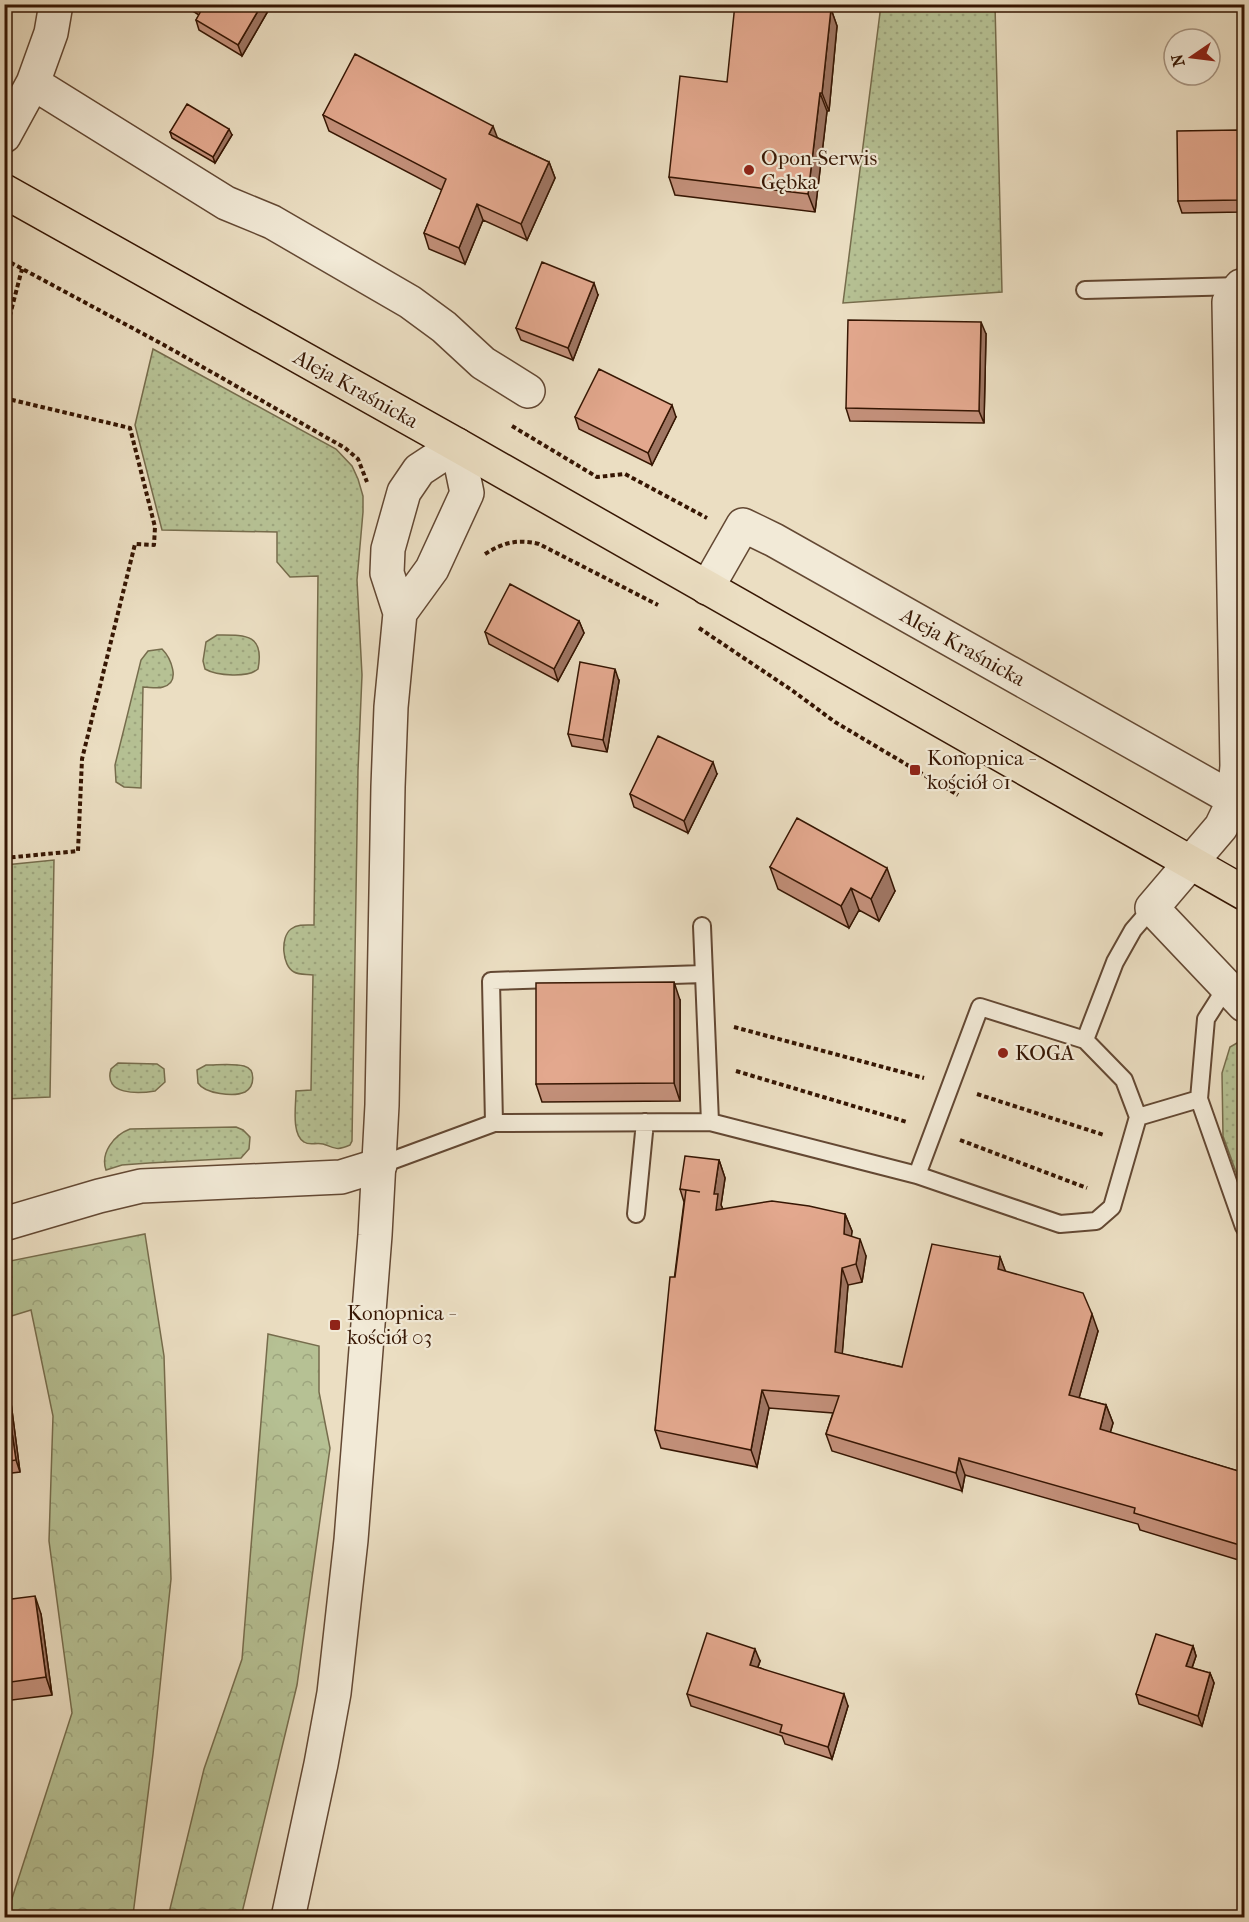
<svg xmlns="http://www.w3.org/2000/svg" width="1249" height="1922" font-family="'IM FELL French Canon',serif">
  <style>
    .grass { fill: url(#grass-dots); stroke: #766c4c; stroke-width: 1.5 }
    .forest { fill: url(#forest-crowns); stroke: #766c4c; stroke-width: 1.5 }
    .lines { fill: none; stroke-linecap: round; stroke-linejoin: round }
    .service-casing { stroke: #634833; stroke-width: 20 }
    .minor-casing { stroke: #634833; stroke-width: 36 }
    .tertiary-casing { stroke: #634833; stroke-width: 36 }
    .primary-casing { stroke: #361603; stroke-width: 36 }
    .path { stroke: #361603; stroke-width: 4; stroke-dasharray: 4.5 3; stroke-linecap: butt }
    .service { stroke: #f2ead7; stroke-width: 16 }
    .minor { stroke: #f2ead7; stroke-width: 33 }
    .tertiary { stroke: #f2ead7; stroke-width: 33 }
    .primary { stroke: #ebdec2; stroke-width: 33 }
    .wall { fill: #c3907a; stroke: #361603; stroke-width: 1.5 }
    .shaded-wall { fill: #9f7663; stroke: #361603; stroke-width: 1.5 }
    .building { fill: #e3a88e; stroke: #361603; stroke-width: 1.5 }
    .poi-dot { fill: #8f2418; stroke: #f2ead7; stroke-width: 2 }
    .labels { text-anchor: middle; stroke-width: 4.5; stroke-linejoin: round; paint-order: stroke }
    .poi-label { font-size: 21px; fill: #361603; stroke: #f2ead7; text-anchor: start }
    .street-label { font-size: 21px; fill: #361603; stroke: #f2ead7 }
  </style>
  <defs>
    <pattern id="grass-dots" width="8" height="8" patternUnits="userSpaceOnUse" patternTransform="scale(1.5)"><rect width="8" height="8" fill="#b6c194"/><path d="M2 2h.1M6 6h.1" fill="none" stroke="#9da57e" stroke-width="1.8" stroke-linecap="round"/></pattern>
    <pattern id="forest-crowns" width="20" height="18" patternUnits="userSpaceOnUse" patternTransform="scale(1.5)"><rect width="20" height="18" fill="#b6c194"/><path d="M2 6a3 3 0 1 1 6 0M12 15a3 3 0 1 1 6 0" fill="none" stroke="#9da57e"/></pattern>
  </defs>
  <rect width="100%" height="100%" fill="#ebdec2"/>
  <filter id="stains"><feTurbulence type="fractalNoise" baseFrequency=".00333" numOctaves="4"/><feColorMatrix values="0 0 0 0 .2 0 0 0 0 .09 0 0 0 0 .02 0 0 0 .5 -.17"/></filter>
  <radialGradient id="worn" r=".72"><stop offset=".6" stop-color="#630" stop-opacity="0"/><stop offset="1" stop-color="#630" stop-opacity=".3"/></radialGradient>
  <path class="grass" d="M881,5H995L1002,292L843,303Z
    M153,349L336,449L352,466L358,479L363,496V512L357,580L362,675L358,770L352,1141L350,1145C336,1151 336,1148 323,1144C316,1142 310,1146 304,1142C291,1134 296,1105 296,1091L311,1090L313,975C307,974 299,975 294,972C282,966 280,937 291,929C298,924 306,925 314,925L318,576L290,577L277,562V532L162,530L135,425Z
    M217,635C244,635 265,633 258,669C248,678 217,676 205,669L203,661L206,642Z
    M162,649C170,657 182,682 163,687C158,689 149,687 143,687L141,788L124,787L116,782L115,765L141,660L148,651Z
    M54,860L50,1097L5,1099V865Z
    M1237,1043L1244,1048V1194L1223,1136L1222,1073L1230,1047Z
    M118,1063L157,1064L164,1069L165,1082L155,1091C138,1094 103,1095 111,1069Z
    M206,1065C218,1065 233,1063 244,1066C256,1069 255,1086 245,1092C234,1097 205,1094 198,1083L197,1070Z
    M236,1127L243,1130L250,1137L249,1149L241,1158L149,1163L122,1165L106,1170C100,1153 114,1135 130,1129Z"/>
  <path class="forest" d="M145,1234L164,1356L171,1579L153,1754L133,1915L132,1918L6,1917L72,1713L49,1541L53,1416L31,1310L5,1318V1262Z
    M268,1334L319,1346V1392L330,1448L297,1685L241,1917H168L204,1769L242,1659Z"/>
  <g class="lines">
    <defs>
      <path id="service" d="M1085,290L1241,286
        M702,926L710,1122
        M1227,986L1206,1019L1199,1099L1244,1227
        M1085,1040L1115,962L1133,930L1152,908
        M1138,1117L1199,1099
        M494,1123L491,981L703,974
        M380,1165L494,1123L710,1122L917,1175L1060,1224L1096,1221L1112,1207L1138,1117L1124,1080L1085,1040L980,1007L917,1175
        M636,1214L645,1122"/>
      <path id="minor" d="M33,83L226,203L272,222L410,302L444,327L483,363L528,391
        M4,136L33,83L51,33L56,4
        M1244,286H1241L1229,302L1237,766L1234,800L1221,827L1152,908L1244,1005
        M707,588L743,525L774,540L1244,805
        M4,1224L99,1196L141,1186L341,1177L380,1165"/>
      <path id="tertiary" d="M288,1918L321,1764L334,1693L351,1540L375,1235L382,1105L388,787L391,707L400,613L387,573L388,549L404,492L419,470L457,445L467,493L432,569L400,613"/>
      <path id="primary" d="M4,191L457,445L1244,893"/>
    </defs>
    <use href="#service" class="service-casing"/>
    <use href="#minor" class="minor-casing"/>
    <use href="#tertiary" class="tertiary-casing"/>
    <use href="#primary" class="primary-casing"/>
    <path class="path" d="M4,259L164,345L345,448L358,459L367,482
      M4,338L22,269
      M4,398L130,428L155,527L154,545L135,544L82,759L78,851L4,858
      M512,426L597,477L625,474L707,518
      M485,554C504,542 518,539 539,544L658,605
      M699,628L793,691L835,722L958,795
      M734,1027L924,1078
      M736,1071L907,1122
      M977,1094L1104,1135
      M960,1140L1087,1188"/>
    <use href="#service" class="service"/>
    <use href="#minor" class="minor"/>
    <use href="#tertiary" class="tertiary"/>
    <use href="#primary" class="primary"/>
  </g>
  <path class="wall" d="M182,4H265L268,11L242,56L199,30L196,20L199,15Z
    M831,9L837,26L829,111H827L815,212L675,195L669,177L727,82Z
    M323,115L498,138L549,162L555,178L527,240L483,220L465,264L429,249L424,233L442,190L329,131Z
    M170,132L232,135L215,163L172,138Z
    M1242,142L1243,212L1182,213L1178,201Z
    M598,295L573,360L521,340L516,328Z
    M986,334L984,423L850,421L846,408Z
    M575,417H676L652,465L579,429Z
    M579,621L584,633L558,681L489,644L485,632Z
    M619,681L607,752L572,746L568,734Z
    M717,774L688,833L634,807L630,794Z
    M770,867L895,891L879,921L859,910L849,928L778,889Z
    M680,1000V1101L542,1102L536,1084Z
    M719,1160L725,1178L721,1205L723,1209L845,1214L852,1231L851,1236L866,1256L862,1282L848,1285L842,1354L902,1367L1000,1257L1005,1271L1098,1331L1079,1398L1106,1405L1113,1423L1110,1433L1245,1473V1562L1140,1530L1138,1524L965,1475L962,1491L832,1451L826,1434L833,1413L769,1408L757,1467L661,1448L655,1430L684,1202L680,1189Z
    M4,1391H6L11,1403L20,1472L4,1474Z
    M4,1600L41,1614L52,1695L4,1701Z
    M1193,1646L1196,1656L1192,1668L1210,1673L1214,1683L1202,1726L1139,1704L1136,1694Z
    M760,1661L758,1667L848,1706L832,1759L785,1744L782,1736L691,1706L687,1694Z"/>
  <path class="shaded-wall" d="M262,4H265L268,11L242,56L238,45Z
    M831,9L837,26L829,111L822,93Z
    M820,93L827,111L815,212L808,194Z
    M493,126L499,142L489,134Z
    M229,129L232,135L215,163L213,157Z
    M1238,130L1242,142L1243,212L1239,200Z
    M549,162L555,178L527,240L521,224Z
    M477,204L483,220L465,264L459,248Z
    M594,283L598,295L573,360L568,348Z
    M981,322L986,334L984,423L979,411Z
    M672,405L676,417L652,465L648,453Z
    M4,567L10,582L4,603Z
    M579,621L584,633L558,681L554,669Z
    M615,669L619,681L607,752L603,740Z
    M713,762L717,774L688,833L684,821Z
    M887,868L895,891L879,921L871,899Z
    M851,888L859,910L849,928L841,906Z
    M674,982L680,1000V1101L674,1083Z
    M719,1160L725,1178L721,1205L724,1212L716,1210L714,1194Z
    M845,1214L852,1231L850,1252L844,1234Z
    M860,1239L866,1256L862,1282L856,1264Z
    M1000,1257L1007,1275L998,1269Z
    M842,1268L848,1285L841,1369L835,1352Z
    M1092,1314L1098,1331L1075,1412L1069,1395Z
    M762,1390L769,1408L757,1467L751,1450Z
    M6,1391L11,1403L20,1472L16,1460Z
    M1106,1405L1113,1423L1106,1447L1100,1429Z
    M959,1458L965,1475L962,1491L956,1473Z
    M35,1596L41,1614L52,1695L46,1677Z
    M1193,1646L1196,1656L1189,1676L1186,1666Z
    M755,1649L760,1661L754,1677L750,1665Z
    M1210,1673L1214,1683L1202,1726L1198,1716Z
    M844,1694L848,1706L832,1759L828,1747Z"/>
  <path class="building" d="M195,4H262L238,45L196,20L202,9Z
    M735,4H791L831,9L822,93H820L808,194L669,177L680,76L727,82Z
    M355,54L493,126L489,134L549,162L521,224L477,204L459,248L424,233L446,179L323,115Z
    M187,104L229,129L213,157L170,132Z
    M1238,130L1239,200L1178,201L1177,131Z
    M542,262L594,283L568,348L516,328Z
    M848,320L981,322L979,411L846,408Z
    M599,369L672,405L648,453L575,417Z
    M510,584L579,621L554,669L485,632Z
    M580,662L615,669L603,740L568,734Z
    M658,736L713,762L684,821L630,794Z
    M797,818L887,868L871,899L851,888L841,906L770,867Z
    M674,982V1083L536,1084V983Z
    M685,1156L719,1160L714,1194H718L716,1210L772,1201L809,1206L845,1214L844,1234L860,1239L856,1264L842,1268L835,1352L902,1367L932,1244L1000,1257L998,1269L1083,1293L1092,1314L1069,1395L1106,1405L1100,1429L1245,1473V1541L1243,1546L1134,1513L1135,1508L959,1458L956,1473L826,1434L839,1396L762,1390L751,1450L655,1430L670,1277H675L686,1190L700,1192L680,1189Z
    M4,1391H6L16,1460L4,1462Z
    M35,1596L46,1677L4,1683V1600Z
    M707,1633L755,1649L750,1665L844,1694L828,1747L780,1732L782,1725L687,1694Z
    M1156,1634L1193,1646L1186,1666L1210,1673L1198,1716L1136,1694Z"/>
  <g class="poi-dot">
    <circle cx="749" cy="170" r="6"/>
    <rect x="909" y="764" width="12" height="12" rx="3"/>
    <circle cx="1003" cy="1053" r="6"/>
    <rect x="329" y="1319" width="12" height="12" rx="3"/>
  </g>
  <g class="labels">
    <g class="poi-label">
      <text x="761" y="165">Opon-Serwis<tspan x="761" dy="24">Gębka</tspan></text>
      <text x="927" y="765">Konopnica -<tspan x="927" dy="24">kościół 01</tspan></text>
      <text x="1015" y="1060">KOGA</text>
      <text x="347" y="1320">Konopnica -<tspan x="347" dy="24">kościół 03</tspan></text>
    </g>
    <g class="street-label">
      <text transform="translate(356 389) rotate(29)" y="7">Aleja Kraśnicka</text>
      <text transform="translate(963 647) rotate(29)" y="7">Aleja Kraśnicka</text>
    </g>
  </g>
  <rect width="1249" height="1922" fill="none" stroke="#ebdec2" stroke-width="24"/>
  <rect x="6" y="6" width="1237" height="1910" fill="none" stroke="#361603" stroke-width="3"/>
  <rect x="12" y="12" width="1225" height="1898" fill="none" stroke="#361603" stroke-width="1.5"/>
  <g transform="translate(1192 57) rotate(256)"><circle r="28" fill="#f2ead7" stroke="#a79582" stroke-width="1.5"/>
  <path d="M0-4.5L10 22L0 15L-10 22Z" fill="#8f2418"/>
  <text y="-9" font-size="16" font-weight="bold" text-anchor="middle" fill="#361603">N</text>
  </g>
  <rect width="100%" height="100%" filter="url(#stains)"/>
  <rect width="100%" height="100%" fill="url(#worn)"/>
</svg>
